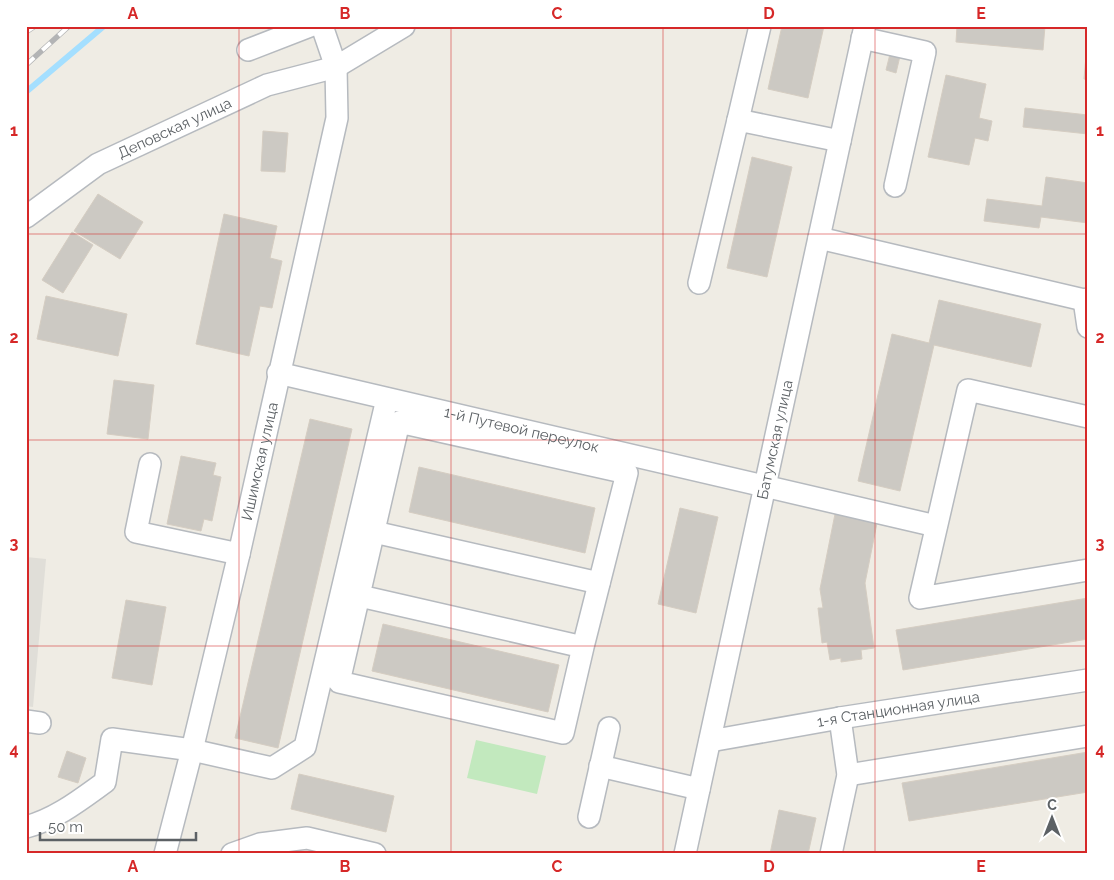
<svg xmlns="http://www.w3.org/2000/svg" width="1114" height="880" font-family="Raleway,sans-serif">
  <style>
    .industrial { fill: #e0ded8 }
    .green { fill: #c2e9be }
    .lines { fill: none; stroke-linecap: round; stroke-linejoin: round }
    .stream { stroke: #a4dfff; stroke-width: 6 }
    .building { fill: #ccc9c3; stroke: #d5cdc2 }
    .minor-casing { stroke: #b6babf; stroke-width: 24 }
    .minor { stroke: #fff; stroke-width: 21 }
    .rail-casing { stroke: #b3b4b5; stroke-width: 5.5 }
    .rail { stroke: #fff; stroke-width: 4; stroke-dasharray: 11; stroke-linecap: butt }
    .grid { fill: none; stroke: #d62828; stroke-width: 1; stroke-opacity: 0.55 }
    .labels { text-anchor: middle; stroke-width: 4; stroke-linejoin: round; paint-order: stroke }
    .street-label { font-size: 15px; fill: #5c6165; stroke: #fff }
    .neatline { fill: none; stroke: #d62828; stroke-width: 2 }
    .grid-label { font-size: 16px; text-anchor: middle; font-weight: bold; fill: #d62828 }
  </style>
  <rect width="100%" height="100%" fill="#efece4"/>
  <path class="industrial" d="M26,557L46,559L33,707L26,706Z"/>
  <path class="green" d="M476,740L546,756L537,794L467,778Z"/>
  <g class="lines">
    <path class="stream" d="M26,92L104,26"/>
  </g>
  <path class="building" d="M782,26H824L808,98L768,89Z
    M957,26H1045L1043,50L956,42Z
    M1088,33V80L1084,79Z
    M890,54L900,56L896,73L886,70Z
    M946,75L986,84L979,118L992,121L988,141L975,138L969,165L928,157Z
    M1025,108L1088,115V134L1023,127Z
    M263,131L288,133L285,172L261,171Z
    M752,157L792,167L767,277L727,268Z
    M1046,177L1088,183V223L1041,217L1039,228L984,221L987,199L1042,206Z
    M98,194L143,222L120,259L74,231Z
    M224,214L277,226L270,258L282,261L272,308L260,306L249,356L196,344Z
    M72,232L93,245L63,293L42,280Z
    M46,296L127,314L118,356L37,339Z
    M939,300L1041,324L1031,367L934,345L900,491L858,481L892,334L929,343Z
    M114,380L154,385L148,439L107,434Z
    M310,419L352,429L278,748L235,738Z
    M181,456L216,463L213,475L221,477L212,521L204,519L201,531L167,524Z
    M419,467L595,508L585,553L409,512Z
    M680,508L718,517L696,613L658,604Z
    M836,509L878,518L865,583L874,648L861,650L862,659L841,662V658L830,660L827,642L822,643L818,608H823L820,589Z
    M1088,598V639L903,670L896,630Z
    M126,600L166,607L152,685L112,678Z
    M383,624L559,665L548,712L372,671Z
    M67,751L86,758L78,783L58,777Z
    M1088,752V792L909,821L902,783Z
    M299,774L394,796L386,832L291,809Z
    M779,810L816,818L808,854H770Z"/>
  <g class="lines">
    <defs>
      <g id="minor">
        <path d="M862,38L925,52L895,186"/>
        <path d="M248,50L310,26"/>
        <path d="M738,120L760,26"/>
        <path id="s1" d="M26,217L98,164L267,85L336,67L404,26"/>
        <path d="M819,238L1084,300L1088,299"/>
        <path d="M699,283L738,120L840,141"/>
        <path d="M1084,300L1088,327"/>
        <path id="s2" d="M278,373L936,526"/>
        <path d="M1088,417L968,390L920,598L1088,570"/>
        <path d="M150,464L136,532L239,554"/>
        <path d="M374,532L599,583"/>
        <path d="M360,596L583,647L563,733L339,682L399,422L627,473L583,647"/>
        <path d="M26,721L40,723"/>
        <path id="s3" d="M710,741L840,718L1088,680"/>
        <path d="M600,766L699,789"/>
        <path d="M848,775L1088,736"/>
        <path d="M589,817L609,728"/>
        <path d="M26,827C56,819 80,800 105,782L112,739L192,750L272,768L305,747L387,399"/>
        <path id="s4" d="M165,854L192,750L239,554L337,118L336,67L322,26"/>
        <path d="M232,854L260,844L307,838L375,854"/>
        <path id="s5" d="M685,854L865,26"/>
        <path d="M831,854L848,775L840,718"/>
      </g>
    </defs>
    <use href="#minor" class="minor-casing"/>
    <use href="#minor" class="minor"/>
    <defs>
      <path id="rail" d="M26,32L35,26
        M26,65L69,26"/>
    </defs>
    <use href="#rail" class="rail-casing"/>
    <use href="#rail" class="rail"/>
  </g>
  <path class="grid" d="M239,26V854M451,26V854M663,26V854M875,26V854M26,234H1088M26,440H1088M26,646H1088"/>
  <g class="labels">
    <g class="street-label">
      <text dy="5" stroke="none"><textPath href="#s1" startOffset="174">Деповская улица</textPath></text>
      <text dy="5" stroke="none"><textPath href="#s2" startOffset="250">1-й Путевой переулок</textPath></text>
      <text dy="5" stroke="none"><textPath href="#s5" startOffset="424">Батумская улица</textPath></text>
      <text dy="5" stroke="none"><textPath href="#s4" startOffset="404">Ишимская улица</textPath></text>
      <text dy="5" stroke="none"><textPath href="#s3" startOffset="191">1-я Станционная улица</textPath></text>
    </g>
  </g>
  <rect width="1114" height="880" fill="none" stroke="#ffffff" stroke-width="55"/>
  <g transform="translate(1052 818)" stroke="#ffffff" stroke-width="4" paint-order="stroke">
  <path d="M0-4L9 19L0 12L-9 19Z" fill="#5c6165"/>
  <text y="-8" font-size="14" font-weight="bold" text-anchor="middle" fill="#5c6165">С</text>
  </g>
  <path d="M40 832v8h156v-8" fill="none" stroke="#5c6165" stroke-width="2.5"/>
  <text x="48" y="832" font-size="15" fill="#5c6165" stroke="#ffffff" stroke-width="4" paint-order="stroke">50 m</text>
  <rect x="28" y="28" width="1058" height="824" class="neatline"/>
  <g class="grid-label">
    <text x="133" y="19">A</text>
    <text x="345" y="19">B</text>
    <text x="557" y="19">C</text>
    <text x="769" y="19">D</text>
    <text x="981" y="19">E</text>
    <text x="14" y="136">1</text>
    <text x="1100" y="136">1</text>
    <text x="14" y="343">2</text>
    <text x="1100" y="343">2</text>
    <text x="14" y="549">3</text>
    <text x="1100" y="549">3</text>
    <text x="14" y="755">4</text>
    <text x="1100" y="755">4</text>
    <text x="133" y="872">A</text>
    <text x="345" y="872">B</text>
    <text x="557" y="872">C</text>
    <text x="769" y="872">D</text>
    <text x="981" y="872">E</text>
  </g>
</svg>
